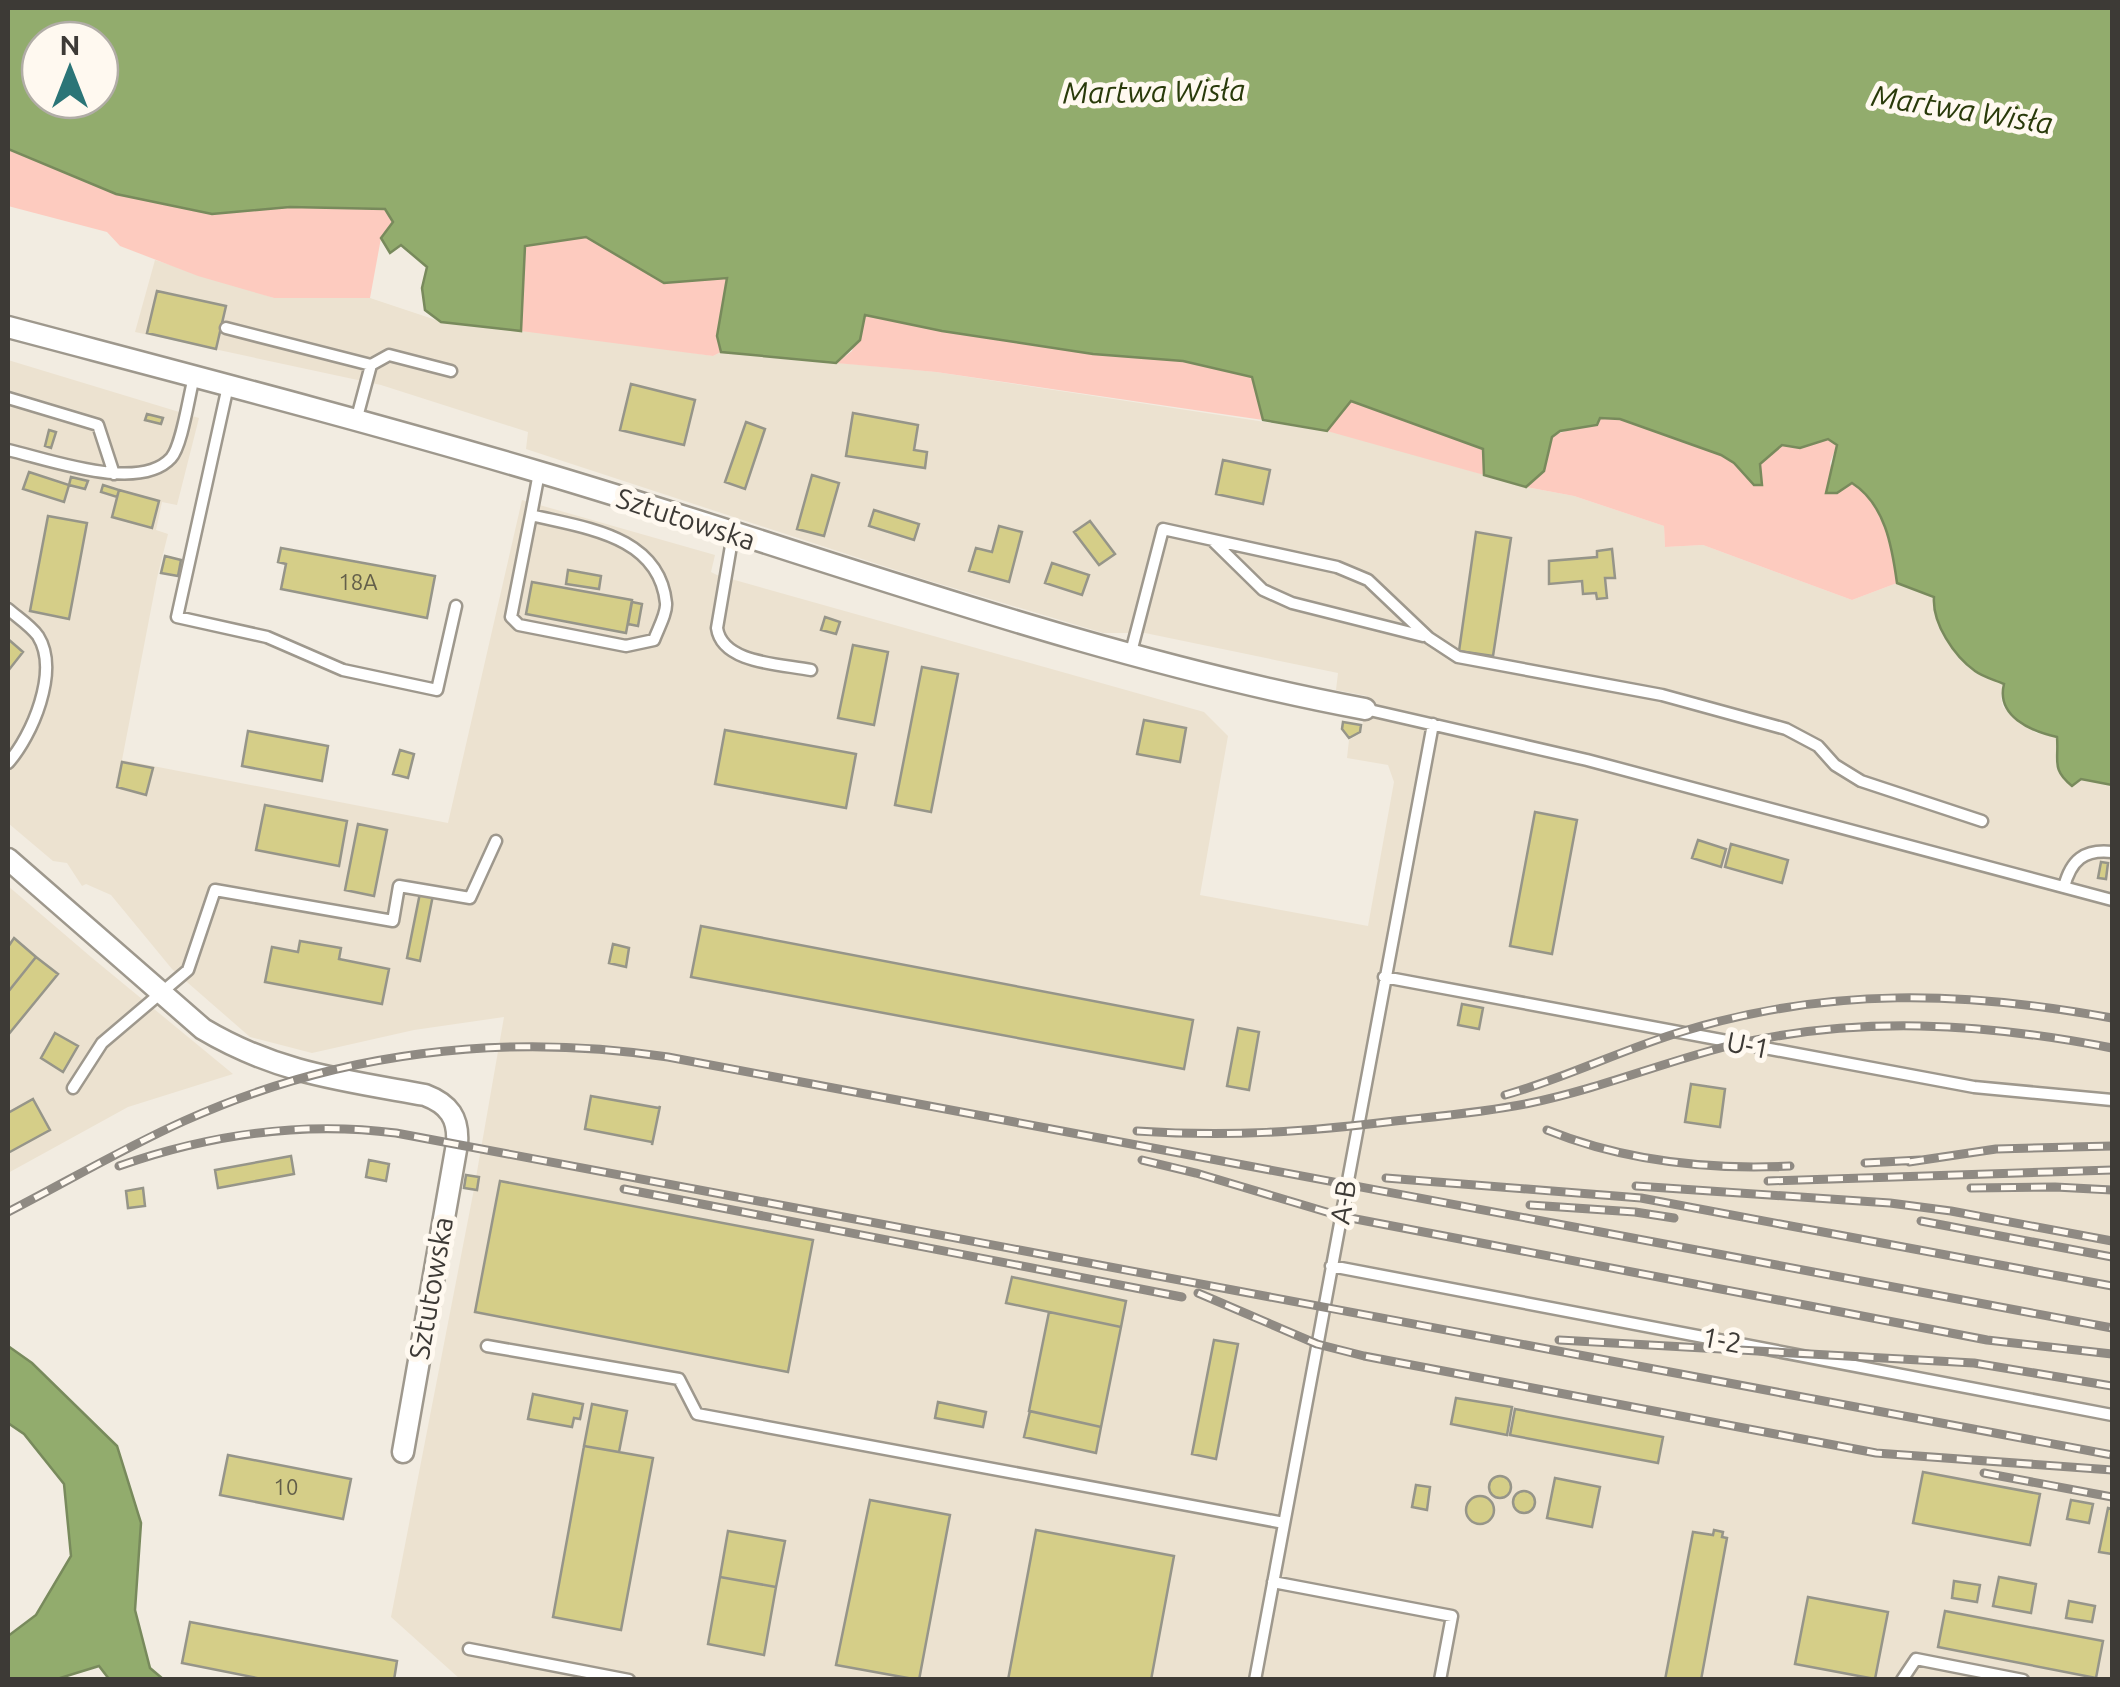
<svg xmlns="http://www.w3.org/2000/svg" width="2120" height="1687" font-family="Ubuntu,sans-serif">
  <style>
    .built { fill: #ece2d0 }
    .green { fill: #fdcbbf }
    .water { fill: #92ac6d; stroke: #788a5c; stroke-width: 2.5; fill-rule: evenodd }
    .building { fill: #d5ce88; stroke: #969589; stroke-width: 2.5 }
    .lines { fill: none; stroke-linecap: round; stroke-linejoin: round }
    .service-casing { stroke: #9e988d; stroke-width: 15 }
    .minor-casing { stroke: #9e988d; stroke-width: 25 }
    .service { stroke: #fff; stroke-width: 10 }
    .minor { stroke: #fff; stroke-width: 20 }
    .rail-casing { stroke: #8f8a83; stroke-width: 9 }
    .rail { stroke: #fff9f0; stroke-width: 5; stroke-dasharray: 15; stroke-linecap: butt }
    .labels { text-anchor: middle; stroke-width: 10; stroke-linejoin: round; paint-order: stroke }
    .number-label { font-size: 22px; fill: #635f4a }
    .street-label { font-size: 28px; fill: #3d3a36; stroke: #fff9f0 }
    .water-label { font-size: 30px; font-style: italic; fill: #293a0a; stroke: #fff9f0 }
  </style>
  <rect width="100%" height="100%" fill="#f2ece1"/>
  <path class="built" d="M155,260L274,298H370L442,322L587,337L713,356L721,352L936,372L1345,434L1526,487L1574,496L1664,526L1665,547L1703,545L1852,600L1897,583L1934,597L1933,607L1954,652L1976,673L2005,684L2001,697L2003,707L2036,733L2057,737L2058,748L2081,779L2112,785V1679H460L391,1617L474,1189L504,1017L414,1030L312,1053L250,1037L172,969L111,895L86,884L82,886L67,863L53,861L8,823V360L199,418L177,505L162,502L156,530L168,534L157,578L122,760L448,823L522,500L715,555L711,572L717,575L1204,712L1228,736L1200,895L1368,926L1394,782L1388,765L1347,758L1349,740L1361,733L1367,696L1336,690L1338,673L1145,633H1103L920,578L526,449L528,432L381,385L135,332Z
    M8,886L91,957L233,1074L128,1107L8,1173Z"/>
  <path class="green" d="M8,149L116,194L212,214L290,207L385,209L393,222L381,238L370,298H274L198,276L120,246L107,232L8,206Z
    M587,237L664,283L728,278L717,336L721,352L713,356L521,331L525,246Z
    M864,315L942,331L1093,354L1183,361L1252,377L1263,420L936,372L836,363L852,351Z
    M1350,401L1483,449L1484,475L1327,431Z
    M1600,418L1620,419L1721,455L1734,463L1755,485L1760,464L1782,445L1800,448L1828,439L1837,445L1830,463L1837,493L1852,482C1885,505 1892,546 1897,583L1852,600L1703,545L1665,547L1664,526L1574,496L1526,487C1552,470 1538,455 1553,436C1555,434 1591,423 1600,418Z"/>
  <path class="water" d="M8,8H2112V785L2081,779L2072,786C2051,769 2059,761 2057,737C2030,731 1996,716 2004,684C1995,680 1983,677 1975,671C1954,656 1932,623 1934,597L1897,583C1892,546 1885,504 1852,483L1837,493H1826L1837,445L1828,439L1800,448L1782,445L1760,464L1762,485H1754L1734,463L1721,455L1620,419L1600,418L1597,425L1560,431L1552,437L1544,471L1526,487L1484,475L1483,449L1351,401L1327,431L1263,420L1252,377L1183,361L1093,354L942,331L865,315L860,340L836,363L721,352L717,336L727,278L664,283L586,237L525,246L521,331L441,322L425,310L422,288L427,267L401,245L390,253L381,238L393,222L385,209L290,207L212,214L116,194L8,149ZM40,40H100V100H40Z
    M8,1346L32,1363L117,1446L141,1523L135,1610L150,1668L163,1679H109L99,1666L57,1679H8V1636L36,1615L71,1556L64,1484L24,1434L8,1423Z"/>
  <path class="building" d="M157,291L226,306L216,349L147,333Z
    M631,384L695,400L684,445L620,430Z
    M853,413L918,425L914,450L927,452L925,468L846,456Z
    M147,414L163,418L161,424L145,420Z
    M746,422L765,429L745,489L725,482Z
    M49,430L56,432L51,448L45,446Z
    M1223,460L1270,470L1263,504L1216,494Z
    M29,472L69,485L64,502L23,489Z
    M812,475L839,483L824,536L797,529Z
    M71,477L88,481L85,489L69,485Z
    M103,485L119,490L117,497L101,492Z
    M119,490L159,501L152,528L112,517Z
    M874,510L919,524L914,540L869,526Z
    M48,516L87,523L69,619L30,611Z
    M1090,521L1115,554L1099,565L1074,532Z
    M999,526L1022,532L1009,582L969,571L976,548L992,552Z
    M1476,532L1511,538L1493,656L1459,651Z
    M281,548L435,576L427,618L281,589L286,564L278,562Z
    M1612,549L1615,578H1605L1607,598L1597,599L1596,593L1583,594L1582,581L1549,584V561L1597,557V551Z
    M165,556L181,560L178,576L161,573Z
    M1052,563L1089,575L1082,595L1045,583Z
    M568,570L601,576L599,589L566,584Z
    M532,582L632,600L626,633L526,614Z
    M632,602L642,604L638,626L628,624Z
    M825,617L840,622L836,634L821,630Z
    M8,639L23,652L8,671Z
    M853,645L888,652L874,725L838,718Z
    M922,667L958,674L931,812L895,805Z
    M1144,720L1186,728L1180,762L1137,754Z
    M1343,722L1361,725L1360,732L1349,738L1342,729Z
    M725,730L856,754L846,808L715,784Z
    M248,731L328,746L322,781L242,766Z
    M400,750L414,754L408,778L393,774Z
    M122,762L153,768L146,795L117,787Z
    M265,805L347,821L339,866L256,850Z
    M1535,812L1577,820L1552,954L1510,946Z
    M358,824L387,830L374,896L345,890Z
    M1698,840L1726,849L1721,867L1692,858Z
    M1731,844L1788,860L1782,883L1725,867Z
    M2101,862L2108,863L2106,879L2098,878Z
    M420,893L433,895L420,961L407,958Z
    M701,926L1193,1020L1184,1069L691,977Z
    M14,938L36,957L8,992V947Z
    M300,941L341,948L339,959L389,969L382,1004L265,982L272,947L298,952Z
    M613,944L629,948L626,967L609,963Z
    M36,957L58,974L8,1035V992Z
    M1462,1004L1483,1008L1479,1029L1458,1025Z
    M1238,1028L1259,1032L1249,1090L1227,1086Z
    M55,1033L78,1046L63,1072L41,1058Z
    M1691,1084L1725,1089L1720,1127L1685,1122Z
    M591,1096L659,1108L660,1106L652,1145V1142L585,1129Z
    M33,1099L50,1130L8,1153V1113Z
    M291,1156L294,1174L218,1188L215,1170Z
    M369,1160L389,1164L386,1181L366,1177Z
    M466,1175L479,1177L477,1190L464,1188Z
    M500,1181L813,1240L788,1372L475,1312Z
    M143,1188L145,1206L128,1208L126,1191Z
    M1012,1277L1126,1301L1121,1327L1006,1303Z
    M1049,1312L1121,1327L1101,1427L1029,1411Z
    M1214,1340L1238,1344L1216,1459L1192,1454Z
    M533,1394L583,1404L580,1419L574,1418L572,1427L528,1419Z
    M1456,1398L1512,1407L1507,1435L1451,1424Z
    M938,1402L986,1412L983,1427L935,1418Z
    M592,1404L627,1411L619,1452L584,1446Z
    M1515,1409L1663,1437L1658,1463L1510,1435Z
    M1030,1411L1101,1427L1096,1453L1024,1437Z
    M584,1446L653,1458L621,1630L553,1617Z
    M228,1455L351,1479L343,1519L220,1495Z
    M1923,1472L2040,1494L2030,1545L1913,1523Z
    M1489 1487a11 11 0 1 1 22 0a11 11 0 1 1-22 0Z
    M1555,1478L1600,1487L1592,1527L1547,1518Z
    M1416,1485L1430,1487L1427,1510L1412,1507Z
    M1513 1502a11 11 0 1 1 22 0a11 11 0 1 1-22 0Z
    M1466 1510a14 14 0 1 1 28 0a14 14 0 1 1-28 0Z
    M870,1500L950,1515L919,1680L836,1665Z
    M2071,1500L2093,1504L2089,1523L2067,1519Z
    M2108,1508L2112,1509V1554L2099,1552Z
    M1036,1530L1174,1556L1151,1680H1008Z
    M1714,1530L1723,1532L1722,1537L1727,1538L1701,1680H1665L1693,1532L1713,1535Z
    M728,1531L785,1541L776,1587L720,1577Z
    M720,1577L776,1587L764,1655L708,1644Z
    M1999,1577L2036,1584L2031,1613L1993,1606Z
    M1954,1581L1980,1585L1977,1602L1952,1598Z
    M1808,1597L1888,1612L1875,1679L1795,1664Z
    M2069,1601L2095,1606L2092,1622L2066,1618Z
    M1945,1611L2103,1641L2096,1678L1938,1647Z
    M190,1622L397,1661L394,1680H267L182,1663Z"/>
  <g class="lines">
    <defs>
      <path id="service" d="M226,328L371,365L356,421
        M371,365L389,355L451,371
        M228,386L177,617L267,637L343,670L437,690L456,606
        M8,398L98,425L114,474
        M8,450C48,459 139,493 171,458C182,446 189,395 194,377
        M531,515C584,528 659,535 666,603C667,613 658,629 654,640L626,646L519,625L511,617L531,515L539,473
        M733,534L717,628C722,664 782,664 811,670
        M1212,540L1263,590L1292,603L1423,636
        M8,609C17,617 31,626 38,636C60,671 32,736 8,763
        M1130,656L1163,529L1337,567L1368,580L1429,638L1458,657L1662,695L1786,729L1818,746L1835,765L1861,781L1982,821
        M1365,709L1587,760L2112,900
        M2064,887C2071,860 2084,849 2112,852
        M1384,977L1974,1087L2112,1100
        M73,1088L102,1043L188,970L215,890L393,921L399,886L470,898L496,841
        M1331,1266L2112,1415
        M487,1346L679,1379L697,1414L1284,1523
        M1273,1582L1452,1616L1440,1680
        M469,1649L629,1680
        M1255,1680L1433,724
        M1902,1680L1916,1659L2023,1680"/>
      <path id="minor" d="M8,327C185,374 363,420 539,472C814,553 1082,656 1365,709
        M8,859L203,1029C277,1073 342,1080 425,1095C449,1104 459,1118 457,1144L403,1452"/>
    </defs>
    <use href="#service" class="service-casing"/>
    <use href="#minor" class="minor-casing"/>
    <use href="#service" class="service"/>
    <use href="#minor" class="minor"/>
    <defs>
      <path id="rail" d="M1505,1095C1566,1078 1623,1049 1684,1031C1829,987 1965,991 2112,1018
        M1547,1130C1624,1161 1707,1170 1790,1166
        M1137,1131C1229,1137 1304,1132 1395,1121C1440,1116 1486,1112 1530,1103C1598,1089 1661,1063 1728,1046C1856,1015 1984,1023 2112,1048
        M1142,1160L1196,1173L1340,1216L1987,1340L2112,1354
        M1909,1162L1996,1149L2112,1146
        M1865,1163L1920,1160
        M119,1166C210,1134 300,1121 396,1133L2112,1455
        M1386,1178L1641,1198L2112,1286
        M1768,1181L2112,1170
        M1636,1186L1890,1203L1951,1211L2112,1241
        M1971,1188L2055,1187L2112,1190
        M624,1189L1182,1297
        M1530,1205L1635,1212L1674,1218
        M8,1212C66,1182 124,1148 184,1121C337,1052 503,1032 668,1057L2112,1328
        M1921,1221L2112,1257
        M1198,1293L1317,1344L1364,1356L1876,1453L2112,1470
        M1559,1340L1974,1363L2112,1386
        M1984,1473L2112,1497"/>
    </defs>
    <use href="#rail" class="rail-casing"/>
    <use href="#rail" class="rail"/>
  </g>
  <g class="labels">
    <g class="number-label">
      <text x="358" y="590">18A</text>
      <text x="286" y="1495">10</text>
    </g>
    <g class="street-label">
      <text transform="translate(686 519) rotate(18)" y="10">Sztutowska</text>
      <text transform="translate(1748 1045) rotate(11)" y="10">U-1</text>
      <text transform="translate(1343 1202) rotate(-80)" y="10">A-B</text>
      <text transform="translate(431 1288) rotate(-80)" y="10">Sztutowska</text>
      <text transform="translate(1722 1340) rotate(11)" y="10">1-2</text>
    </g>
    <g class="water-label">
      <text transform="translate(1154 92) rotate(-1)" y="10">Martwa Wisła</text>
      <text transform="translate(1962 110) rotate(9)" y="10">Martwa Wisła</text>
    </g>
  </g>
  <rect width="2120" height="1687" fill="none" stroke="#3d3a36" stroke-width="20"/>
  <g transform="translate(70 70)"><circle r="48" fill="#fff9f0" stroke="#b1ada6" stroke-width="2.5"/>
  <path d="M0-8L18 38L0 25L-18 38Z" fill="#2b7577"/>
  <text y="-15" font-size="28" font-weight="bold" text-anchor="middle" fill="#3d3a36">N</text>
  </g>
</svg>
